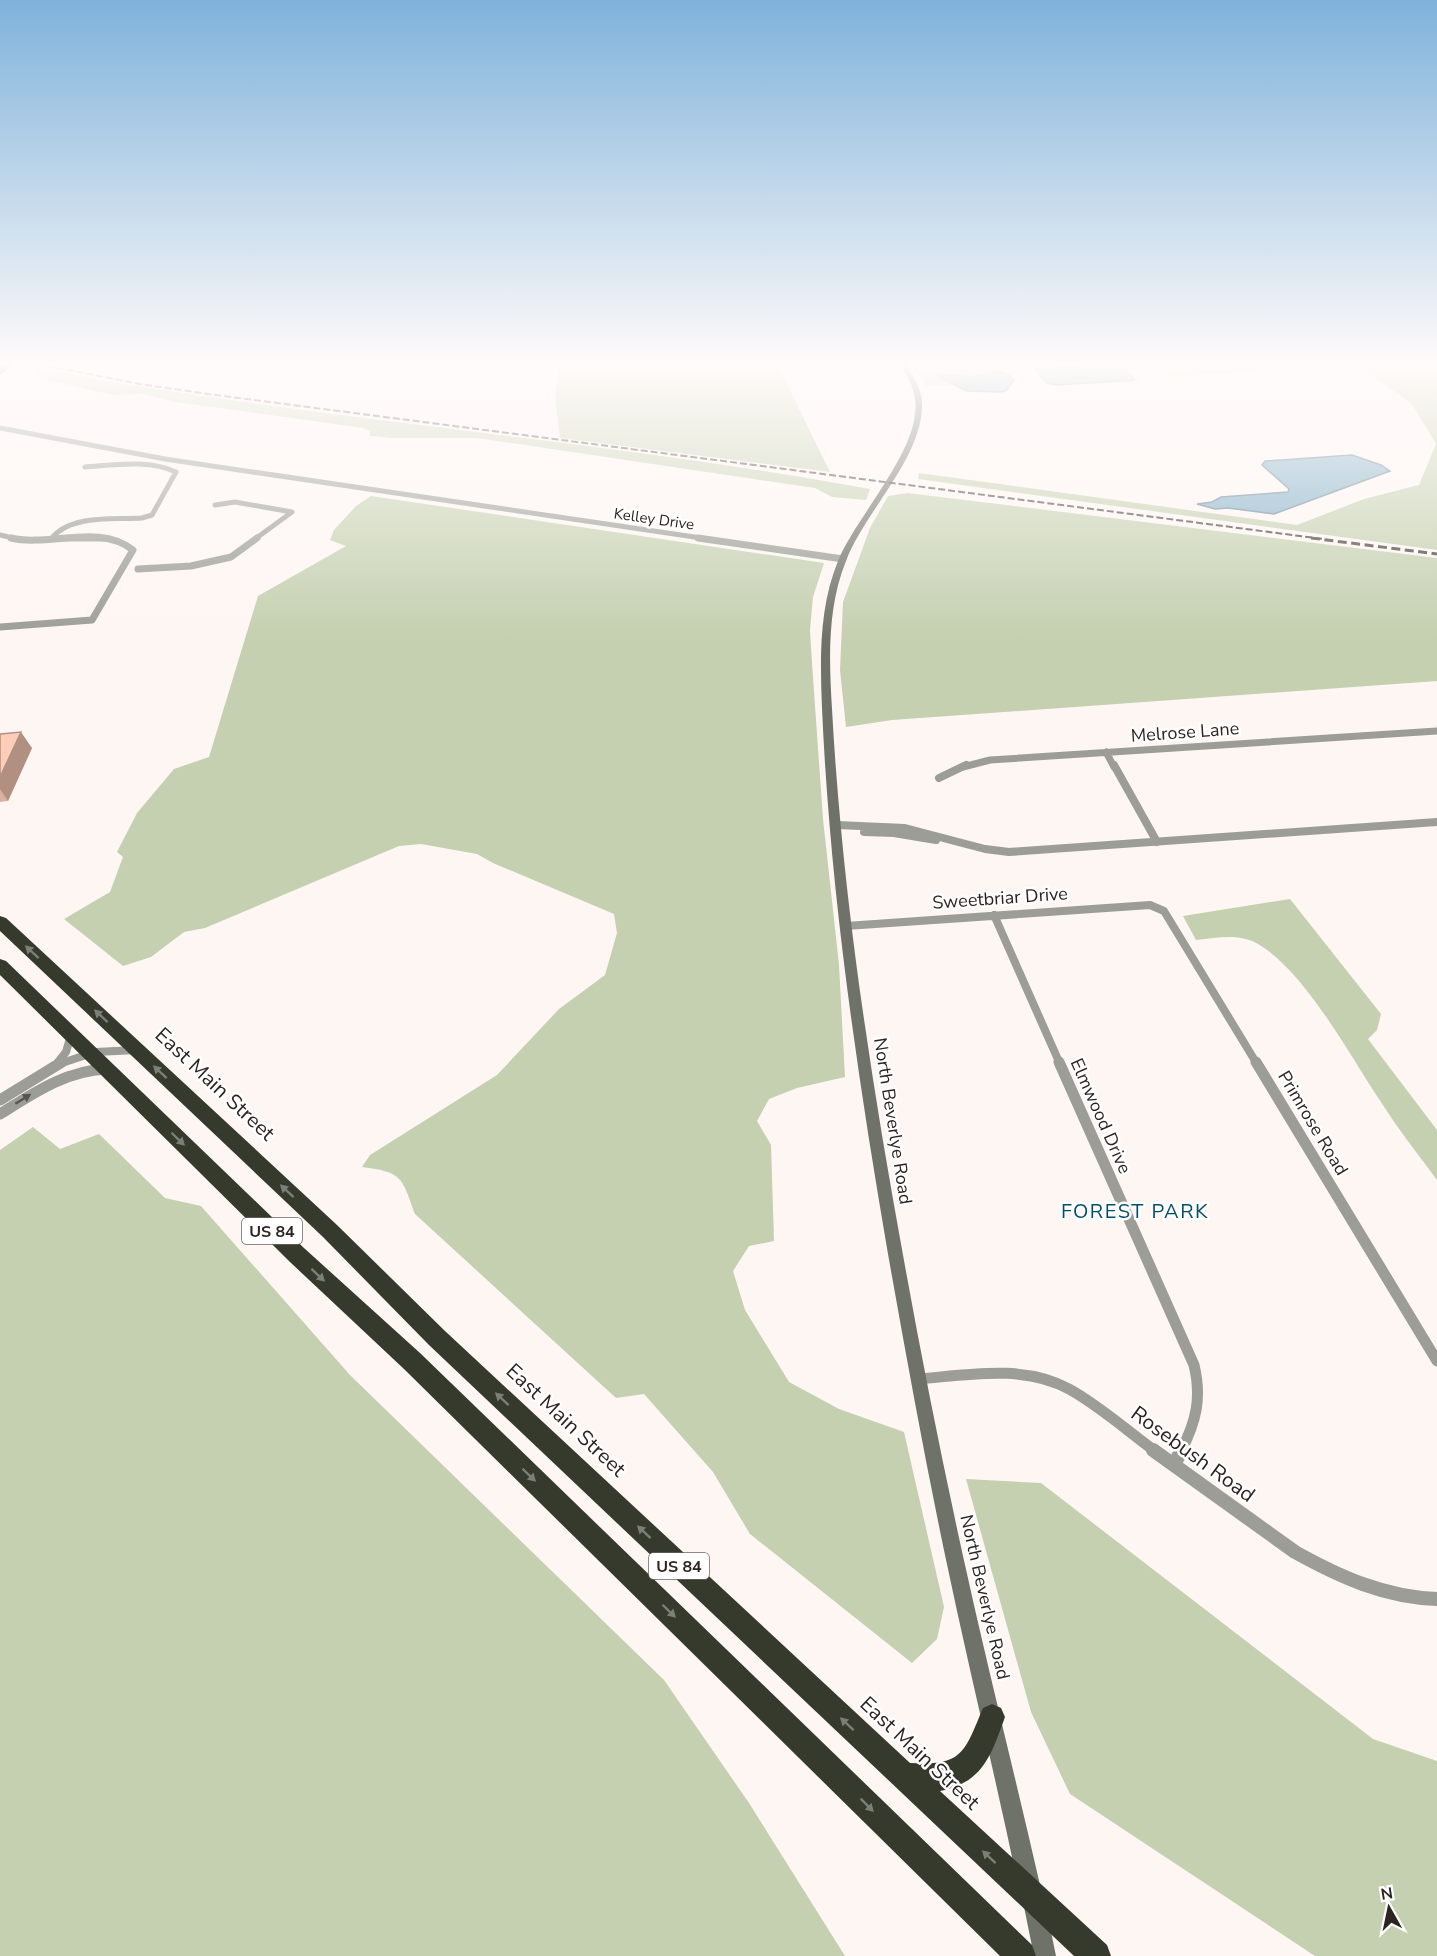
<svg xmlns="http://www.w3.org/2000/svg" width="1437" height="1956" font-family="'Nunito Sans',sans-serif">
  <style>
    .green { fill: #c4d0af }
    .water { fill: #81afc7; stroke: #678595; stroke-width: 1.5 }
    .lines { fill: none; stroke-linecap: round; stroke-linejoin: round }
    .street-far4 { stroke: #9b9d96; stroke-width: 5 }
    .street-far3 { stroke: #9b9d96; stroke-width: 7 }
    .street-far2 { stroke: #9b9d96; stroke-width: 8 }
    .street-far1 { stroke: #9b9d96; stroke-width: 11 }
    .street { stroke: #9b9d96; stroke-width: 14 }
    .secondary { fill: #6e7268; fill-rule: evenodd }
    .highway { fill: #363a2d; fill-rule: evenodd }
    .rail-far1 { stroke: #48413e; stroke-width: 2; stroke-dasharray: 7 3; stroke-linecap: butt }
    .rail { stroke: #48413e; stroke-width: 3; stroke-dasharray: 9 4.5; stroke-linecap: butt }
    .wall { fill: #dab0a0 }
    .shaded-wall { fill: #b19082 }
    .building { fill: #fdcdba; stroke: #b19082; stroke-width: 1.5 }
    .oneway { fill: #7c7f76 }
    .oneway2 { fill: #585450 }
    .labels { text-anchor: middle; stroke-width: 5; stroke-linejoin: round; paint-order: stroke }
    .far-street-label { font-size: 15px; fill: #2b2421; stroke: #fff }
    .shield { fill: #fff; stroke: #6b6664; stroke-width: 1.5 }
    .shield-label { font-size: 16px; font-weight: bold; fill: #2b2421 }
    .street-label { font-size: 18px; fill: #2b2421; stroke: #fff }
    .neighbourhood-label { font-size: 20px; letter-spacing: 1.5px; fill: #024d6a; stroke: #fff }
    .near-street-label { font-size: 21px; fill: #2b2421; stroke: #fff }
  </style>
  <rect width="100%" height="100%" fill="#fef6f3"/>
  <path class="green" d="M559,364H777L830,472L560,438L555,395Z
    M912,364H1022C1004,365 992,375 975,377C963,379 949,371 937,375L958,385L926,386Z
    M1154,364H1248L1258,371L1171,377Z
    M1355,364H1437V550L918,479L919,473L1297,525L1364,499L1419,485L1436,444L1412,404Z
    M38,368C313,421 594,438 870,489L866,500L832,497L815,488L477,438H392L370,436V431L363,428L176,402L142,394L112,395L35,377Z
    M908,493L1437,558V681L892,720L846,727L840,670L843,602L870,528L888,496Z
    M371,496L824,563L813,597L810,630L812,663L823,819L839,965L845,1077L797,1088L769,1099L757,1121L771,1145L774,1241L749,1246L733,1271L745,1310L789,1382L839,1409L904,1432L944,1607L937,1639L912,1663L750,1534L713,1472L644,1394L616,1398L415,1214C402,1178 403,1172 362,1167L370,1155L497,1075L559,1009L605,975L617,933L614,914L493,863L477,854L421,844L399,846L205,928L184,932L151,957L123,966L64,919L110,892L123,857L117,852L137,813L174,769L209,757L258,596L346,546L330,540L334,530L356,506Z
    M1290,899L1381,1014L1377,1030L1368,1039L1437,1130V1180C1418,1154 1398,1129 1381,1102C1350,1056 1305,971 1258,944C1238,933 1218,938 1196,940L1183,916Z
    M33,1127L60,1149L99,1134L165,1198L201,1206L350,1375L664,1680L749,1803L845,1956H0V1150Z
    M966,1479L1041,1483L1373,1739L1437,1761V1956H1315L1070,1794L1031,1712Z"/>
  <path class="water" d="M1118,364L1136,380L1057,385L1047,383L1035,369Z
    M999,371L1007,374L1014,380L1007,390L1001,392L966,391L935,374L974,377Z
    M1352,455L1381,465L1390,471L1274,514L1228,508L1215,509L1197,504L1212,502L1221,497L1288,492L1289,489L1262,465L1265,461Z"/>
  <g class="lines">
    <path class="street-far4" d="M1266,364L1272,368
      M0,428L165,459L708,539
      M215,505L235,502L292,512L255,539
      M0,535L17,539
      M51,539C70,514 113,520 142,518L152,515L176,472C149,459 114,465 85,467
      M57,539H109"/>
    <path class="street-far3" d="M698,538L843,559
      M138,569L191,566L231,557L257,538
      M0,627L92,620L133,550C100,523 49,547 11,538
      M1106,752L1114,767
      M963,767L990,760L1437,731"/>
    <path class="street-far2" d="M1114,765L1157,842
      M939,778L966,765
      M837,825L905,828L985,849L1009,852L1437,822
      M864,832L894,833L936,840
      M994,915L1060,1064
      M846,926L1150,905L1164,911L1257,1064
      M58,1062L66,1052L71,1035
      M59,1064L95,1052L137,1050"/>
    <path class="street-far1" d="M1059,1062L1194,1365C1202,1398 1196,1422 1181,1451
      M1256,1062L1437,1361
      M0,1100L62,1062
      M0,1114C34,1093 65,1071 106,1069
      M919,1379C967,1375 1024,1364 1069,1389C1097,1404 1129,1432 1155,1451"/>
    <path class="street" d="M1153,1450L1295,1552C1340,1577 1384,1597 1437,1599
      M1174,1464L1182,1450"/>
    <path class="secondary" d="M900,364H906C914,377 923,391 922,407C921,459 864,513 846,561C827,608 829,660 832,709C842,892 870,1074 903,1255C921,1355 941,1456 963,1556C987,1666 1015,1775 1040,1885L1036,1892L1029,1896L1022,1892L1018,1885C995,1775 968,1665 945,1555C924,1455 906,1355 888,1254C857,1073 830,891 822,708C820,659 819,607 838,561C856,516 922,448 915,400C914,387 907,375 900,364Z
      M1035,1896L1043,1899L1046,1907L1056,1956H1034L1024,1907L1027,1899Z"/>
    <path class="highway" d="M5,364H13L0,375V368Z
      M0,916L6,918L337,1225L445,1331L910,1763C963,1766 964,1753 983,1708L992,1704L1001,1708L1005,1717C991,1755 984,1782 940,1791L1107,1945L1111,1956H1074L429,1345L323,1237L0,931Z
      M0,959L6,961L304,1248L420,1353L1032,1945L1036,1956H1000L404,1369L290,1262L0,975Z"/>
    <path class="rail-far1" d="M37,364L140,384L208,394L1323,539"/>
    <path class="rail" d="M1311,538L1437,554"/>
  </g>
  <path class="wall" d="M0,734L32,748L8,801L0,802Z"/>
  <path class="shaded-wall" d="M21,732L32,748L8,801L0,789V777Z"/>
  <path class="building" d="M21,732L0,777V734Z"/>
  <defs><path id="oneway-solid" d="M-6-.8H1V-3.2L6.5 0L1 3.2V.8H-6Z" transform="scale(1.5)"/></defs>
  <g class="oneway">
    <use href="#oneway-solid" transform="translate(32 952) rotate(-137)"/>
    <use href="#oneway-solid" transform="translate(101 1016) rotate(-137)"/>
    <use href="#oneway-solid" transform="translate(160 1072) rotate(-137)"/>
    <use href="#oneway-solid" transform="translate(178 1139) rotate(44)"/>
    <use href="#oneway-solid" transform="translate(287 1191) rotate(-137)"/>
    <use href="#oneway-solid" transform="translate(318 1275) rotate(43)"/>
    <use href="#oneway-solid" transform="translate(502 1399) rotate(-137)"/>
    <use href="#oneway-solid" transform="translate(529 1475) rotate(44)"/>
    <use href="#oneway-solid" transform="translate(644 1532) rotate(-137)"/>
    <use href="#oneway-solid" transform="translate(669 1611) rotate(44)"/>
    <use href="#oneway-solid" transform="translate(847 1724) rotate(-137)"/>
    <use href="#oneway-solid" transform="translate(867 1805) rotate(45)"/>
    <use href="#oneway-solid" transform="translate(989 1857) rotate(-137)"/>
  </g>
  <use class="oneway2" href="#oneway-solid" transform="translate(23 1099) rotate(-32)"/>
  <linearGradient id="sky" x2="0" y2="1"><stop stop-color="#7fb2db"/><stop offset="0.57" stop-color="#fffbfa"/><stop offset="1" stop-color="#fffbfa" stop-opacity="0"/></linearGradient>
  <rect width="1437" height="638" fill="url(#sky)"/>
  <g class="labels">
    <g class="far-street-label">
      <text transform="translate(654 519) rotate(8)" y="5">Kelley Drive</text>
    </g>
    <g class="shield">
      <rect x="242" y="1218" width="60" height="26" rx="4.5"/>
      <rect x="649" y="1553" width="60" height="26" rx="4.5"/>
    </g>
    <g class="shield-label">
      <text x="272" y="1237">US 84</text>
      <text x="679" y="1572">US 84</text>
    </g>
    <g class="street-label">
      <text transform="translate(1185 732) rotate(-4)" y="6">Melrose Lane</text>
      <text transform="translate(1000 898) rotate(-4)" y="6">Sweetbriar Drive</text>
      <text transform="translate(1101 1116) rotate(66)" y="6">Elmwood Drive</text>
      <text transform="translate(893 1121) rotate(81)" y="6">North Beverlye Road</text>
      <text transform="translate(1313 1123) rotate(59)" y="6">Primrose Road</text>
      <text transform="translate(985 1597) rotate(77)" y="6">North Beverlye Road</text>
    </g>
    <g class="neighbourhood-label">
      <text x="1135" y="1218">FOREST PARK</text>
    </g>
    <g class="near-street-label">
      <text transform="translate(215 1084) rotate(43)" y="7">East Main Street</text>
      <text transform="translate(566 1420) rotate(43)" y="7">East Main Street</text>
      <text transform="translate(1193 1454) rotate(36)" y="7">Rosebush Road</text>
      <text transform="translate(920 1753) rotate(43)" y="7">East Main Street</text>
    </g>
  </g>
  <g transform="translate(1389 1908) rotate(351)" stroke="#ffffff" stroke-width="4.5" paint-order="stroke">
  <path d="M0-4.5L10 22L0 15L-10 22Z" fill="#2b2421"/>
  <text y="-9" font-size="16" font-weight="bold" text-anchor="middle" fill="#2b2421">N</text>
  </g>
</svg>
